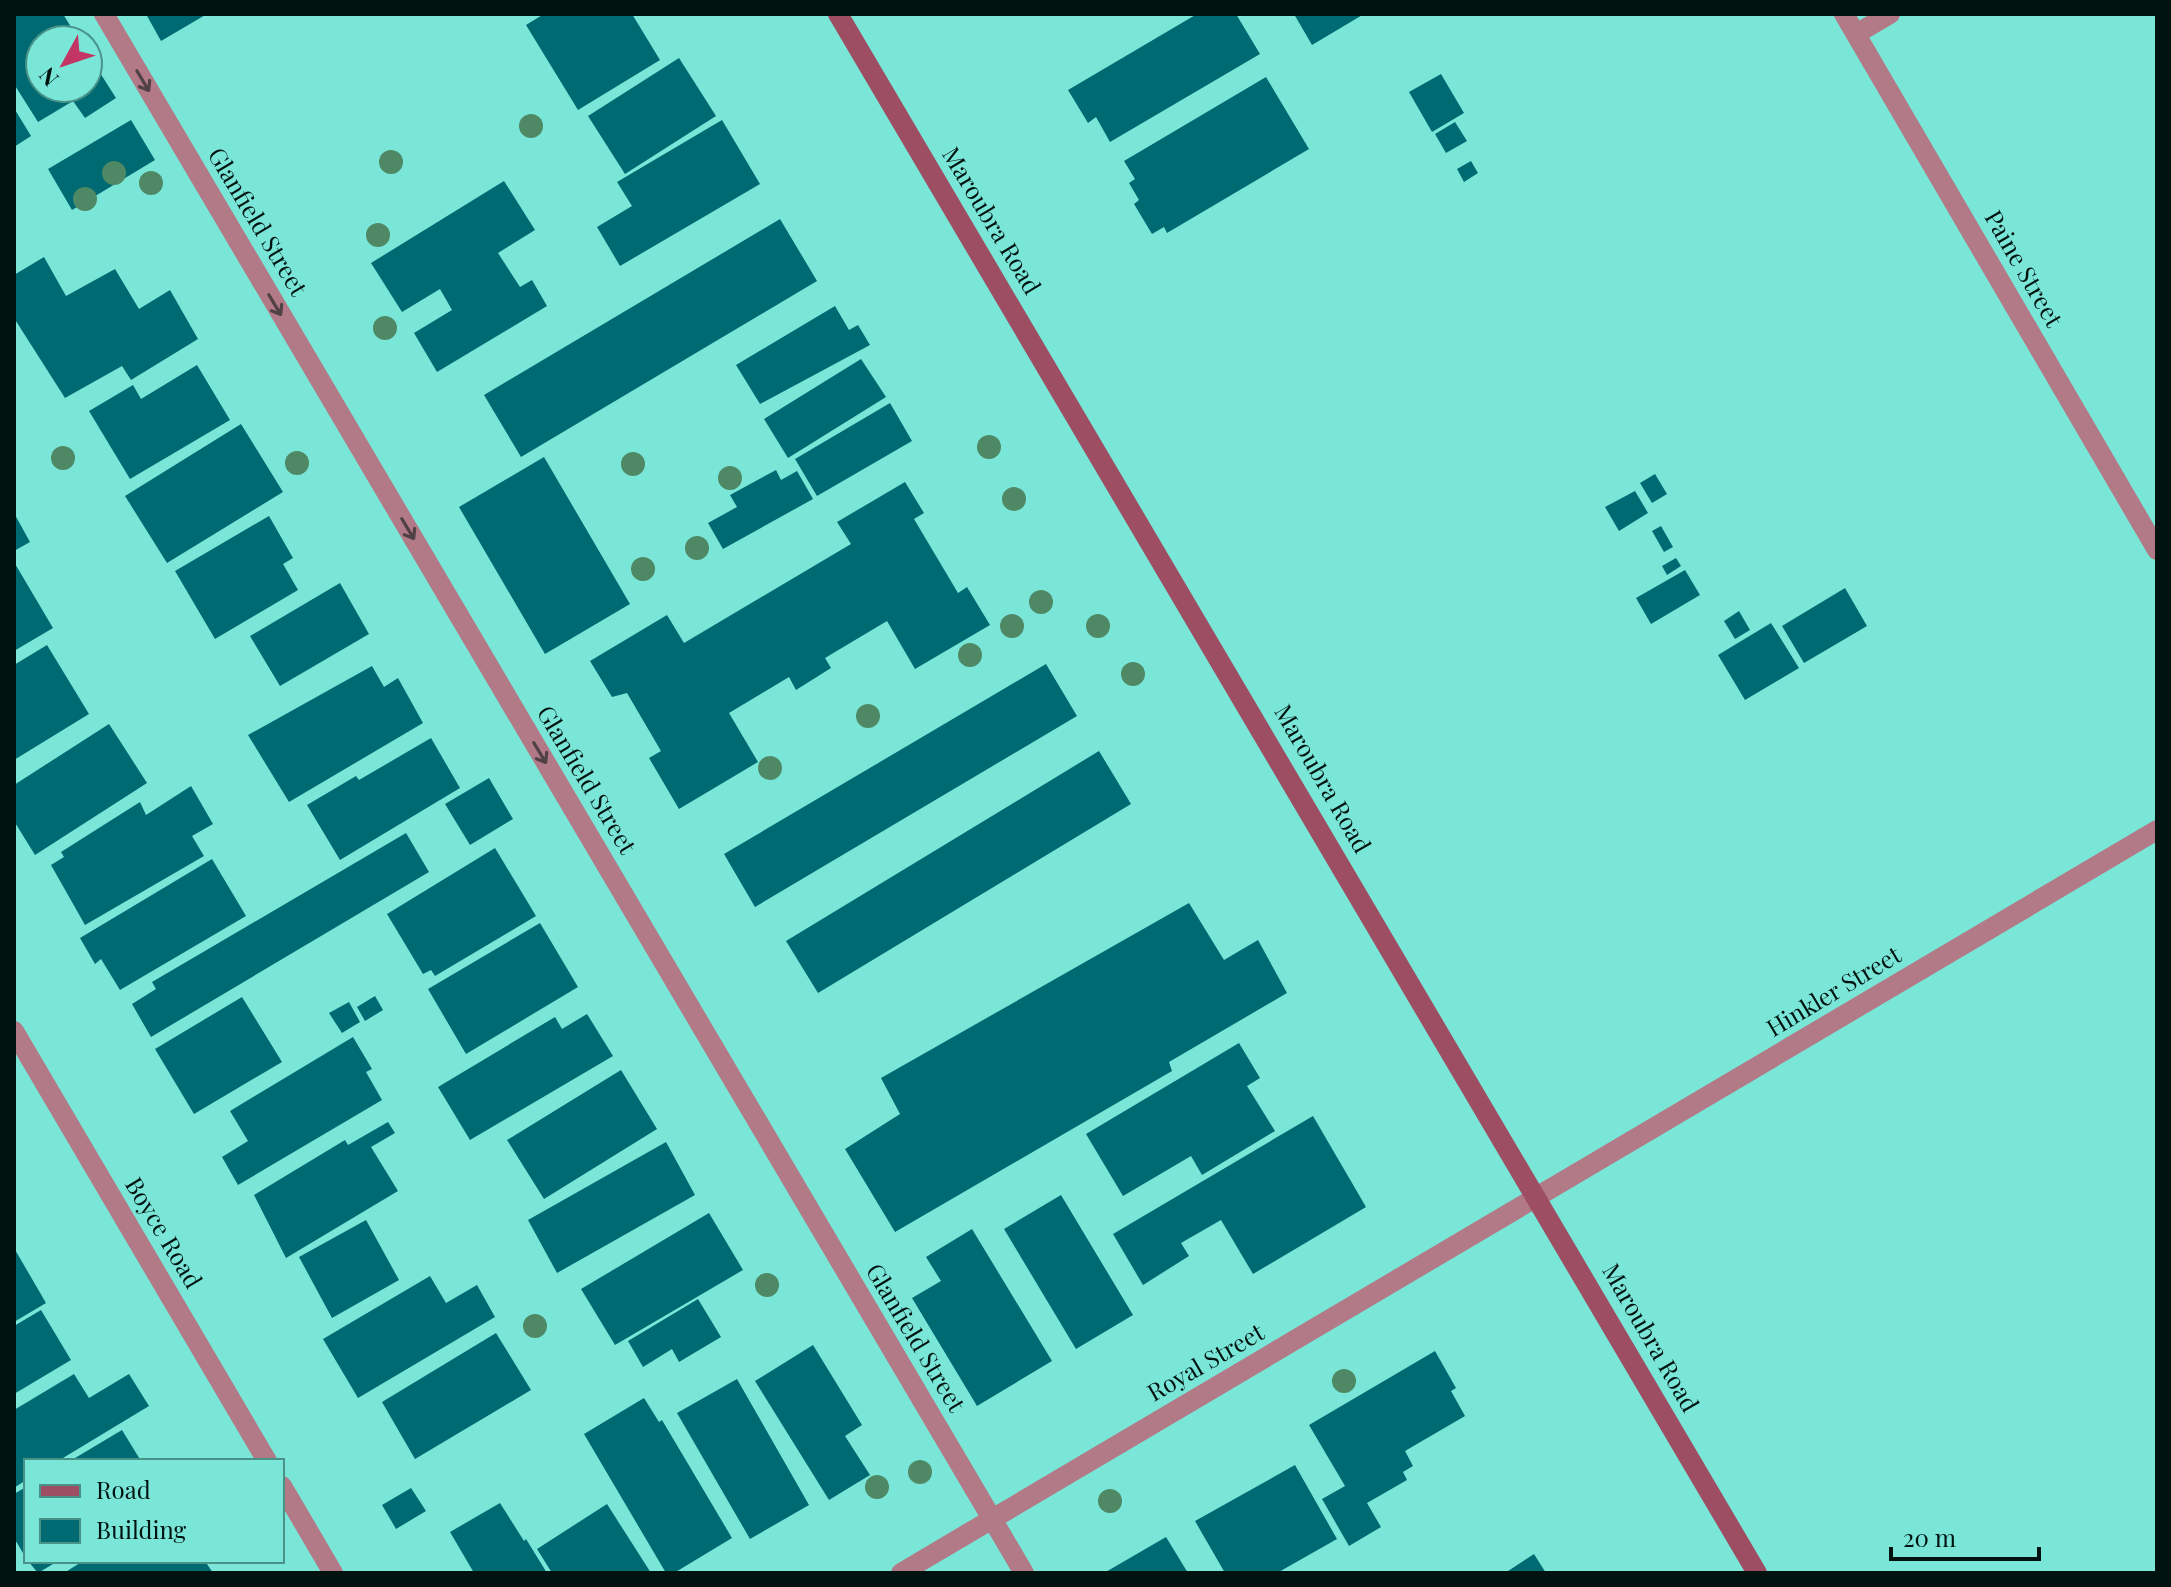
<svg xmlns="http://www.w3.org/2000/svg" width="2171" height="1587" font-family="'Playfair Display',serif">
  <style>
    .building { fill: #006a73 }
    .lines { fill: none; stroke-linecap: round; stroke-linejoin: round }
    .minor { stroke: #b27a86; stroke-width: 20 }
    .secondary { stroke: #9e4e63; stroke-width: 20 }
    .tree { fill: #4f8864 }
    .oneway { stroke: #504146 }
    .labels { text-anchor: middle; stroke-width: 6; stroke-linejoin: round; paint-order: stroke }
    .street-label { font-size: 24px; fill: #001311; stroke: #7ae6d8 }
  </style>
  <rect width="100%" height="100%" fill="#7ae6d8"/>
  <path class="building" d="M14,14H63L79,40H40V88H88V54L116,98L85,118L73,101L38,122L14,84Z
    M146,14H207L161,41Z
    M544,14H632L660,60L578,110L526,25Z
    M1197,14H1236L1260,54L1110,142L1096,117L1088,123L1068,90Z
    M1294,14H1364L1312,45Z
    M679,58L716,116L625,174L588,116Z
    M1441,74L1464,113L1432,132L1409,92Z
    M1266,77L1309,149L1167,233L1164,227L1152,234L1134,204L1139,200L1129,183L1135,179L1124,161Z
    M14,108L31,136L14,147Z
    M131,120L155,160L72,210L48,169Z
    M722,120L760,184L620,266L597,227L632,206L617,182Z
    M1455,122L1467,141L1446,153L1435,134Z
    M1471,161L1478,173L1464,182L1457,169Z
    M504,181L535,230L498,253L520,287L532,280L547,306L437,372L414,333L452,310L440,289L402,312L371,263Z
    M780,219L817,281L521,457L484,395Z
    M44,257L66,296L115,269L139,309L170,290L198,339L131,380L122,366L65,398L14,318V275Z
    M835,306L849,330L858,325L870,345L760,404L736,365Z
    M861,359L886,397L788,458L764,419Z
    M197,365L230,420L130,479L89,411L133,385L141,399Z
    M890,403L912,441L817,496L795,459Z
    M241,424L283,492L167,563L125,496Z
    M544,457L630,604L545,654L459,507Z
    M776,470L781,480L797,471L813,499L723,549L708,523L737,507L730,495Z
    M1655,474L1667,494L1652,503L1640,483Z
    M905,482L924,513L914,519L958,593L967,587L990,625L915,669L887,621L825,658L831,668L796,690L789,677L729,713L758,762L679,809L649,758L661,751L627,693L612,697L590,661L667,615L684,643L851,544L837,522Z
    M1635,491L1648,513L1619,531L1605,507Z
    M14,513L30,542L14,551Z
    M269,516L293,558L283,564L298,590L215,639L175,571Z
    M1661,526L1673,547L1664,552L1652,531Z
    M1676,558L1681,566L1667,575L1662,566Z
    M14,562L53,628L14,651Z
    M1685,570L1700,595L1651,624L1636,598Z
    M340,583L369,634L280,686L250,636Z
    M1845,588L1867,626L1804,663L1782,626Z
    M1739,611L1750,630L1735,639L1724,621Z
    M1771,623L1799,668L1745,700L1718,655Z
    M47,645L89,714L14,760V665Z
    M1046,664L1077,716L755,907L724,854Z
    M372,666L384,687L398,678L423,723L289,802L248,735Z
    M109,724L147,783L35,855L14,821V785Z
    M431,738L460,788L340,860L307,805L356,776L359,780Z
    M1099,751L1131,804L818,993L786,941Z
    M489,778L513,819L470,845L445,804Z
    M191,786L213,824L192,836L204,856L85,925L51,865L64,857L61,852L140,802L146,815Z
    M406,833L429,872L151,1037L132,1004L156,989L152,982Z
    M495,848L536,916L435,976L431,970L423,974L387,914Z
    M212,859L246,916L120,990L101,959L95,964L80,938Z
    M1189,903L1224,960L1258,940L1287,993L1169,1062L1172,1071L895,1232L845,1149L900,1114L881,1078Z
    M540,923L578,987L466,1054L428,989Z
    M375,996L383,1010L365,1021L357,1007Z
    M242,997L282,1062L194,1114L155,1049Z
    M349,1002L360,1022L342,1033L329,1013Z
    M587,1014L613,1056L470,1140L438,1087L555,1017L562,1029Z
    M353,1037L372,1069L366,1072L382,1100L238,1185L222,1157L248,1141L230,1111Z
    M1239,1043L1260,1078L1247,1086L1275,1131L1202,1175L1191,1156L1123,1196L1086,1134Z
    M621,1070L657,1129L544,1199L507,1140Z
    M1313,1116L1366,1207L1253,1274L1221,1220L1181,1243L1189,1256L1143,1285L1113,1234Z
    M388,1122L395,1133L371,1147L398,1191L286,1258L254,1195L345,1140L348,1145Z
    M666,1142L695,1195L557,1273L528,1220Z
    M1061,1195L1133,1315L1076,1349L1004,1229Z
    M709,1213L743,1270L615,1345L581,1289Z
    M366,1220L399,1280L332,1318L299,1257Z
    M972,1229L1052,1361L977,1406L912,1298L941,1281L926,1257Z
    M14,1248L46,1303L14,1322Z
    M430,1276L446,1303L477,1285L495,1317L358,1398L323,1339Z
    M698,1299L721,1337L679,1362L672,1349L643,1367L628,1341Z
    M41,1310L71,1360L14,1394V1326Z
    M496,1333L531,1390L415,1459L382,1402Z
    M813,1345L862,1425L845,1436L870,1475L829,1500L755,1381Z
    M1435,1351L1456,1388L1451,1391L1465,1416L1405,1451L1413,1466L1403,1472L1407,1480L1367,1503L1381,1527L1349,1546L1322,1499L1345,1486L1309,1425Z
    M74,1374L89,1398L129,1374L149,1406L58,1461H26V1480L14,1488V1410Z
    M737,1379L809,1505L750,1539L677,1413Z
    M644,1398L659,1422L662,1420L732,1538L674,1573H666L584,1434Z
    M122,1430L141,1461H70Z
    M1295,1465L1337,1539L1277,1573H1225L1195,1521Z
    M26,1487V1558L14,1538V1494Z
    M411,1488L426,1511L396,1529L382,1505Z
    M500,1503L524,1541L526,1539L547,1573H474L450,1532Z
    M607,1504L651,1573H552L537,1549Z
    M1166,1537L1188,1573H1104Z
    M1534,1554L1546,1573H1505Z
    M28,1561H58L38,1573Z
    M83,1561H205L213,1573H64Z"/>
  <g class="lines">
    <path class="minor" d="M104,14L1024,1573
      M1844,14L2157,550
      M1856,34L1890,14
      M14,1031L267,1461
      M282,1486L333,1573
      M901,1573L2157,830"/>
    <path class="secondary" d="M838,14L1757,1573"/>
  </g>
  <g class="tree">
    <circle cx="531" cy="126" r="12"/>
    <circle cx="391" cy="162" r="12"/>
    <circle cx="114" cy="173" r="12"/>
    <circle cx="151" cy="183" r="12"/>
    <circle cx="85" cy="199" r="12"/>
    <circle cx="378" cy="235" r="12"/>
    <circle cx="385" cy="328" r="12"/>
    <circle cx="989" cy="447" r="12"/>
    <circle cx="63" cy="458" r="12"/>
    <circle cx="297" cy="463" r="12"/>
    <circle cx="633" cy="464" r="12"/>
    <circle cx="730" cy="478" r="12"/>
    <circle cx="1014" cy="499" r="12"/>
    <circle cx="697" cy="548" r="12"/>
    <circle cx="643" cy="569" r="12"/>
    <circle cx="1041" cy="602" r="12"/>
    <circle cx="1012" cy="626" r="12"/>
    <circle cx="1098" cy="626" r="12"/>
    <circle cx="970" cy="655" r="12"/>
    <circle cx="1133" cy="674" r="12"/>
    <circle cx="868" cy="716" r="12"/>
    <circle cx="770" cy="768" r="12"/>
    <circle cx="767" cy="1285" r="12"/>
    <circle cx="535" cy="1326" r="12"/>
    <circle cx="1344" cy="1381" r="12"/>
    <circle cx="920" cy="1472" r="12"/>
    <circle cx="877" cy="1487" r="12"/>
    <circle cx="1110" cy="1501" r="12"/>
  </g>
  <defs><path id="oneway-shaft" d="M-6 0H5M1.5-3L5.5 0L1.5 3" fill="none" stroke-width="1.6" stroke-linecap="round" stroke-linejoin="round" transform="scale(2)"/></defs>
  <g class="oneway">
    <use href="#oneway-shaft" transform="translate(143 81) rotate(59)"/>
    <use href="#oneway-shaft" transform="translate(275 305) rotate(59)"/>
    <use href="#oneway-shaft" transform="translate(408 529) rotate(59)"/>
    <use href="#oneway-shaft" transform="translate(540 753) rotate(59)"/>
  </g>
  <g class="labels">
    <g class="street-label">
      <text transform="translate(991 221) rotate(59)" y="8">Maroubra Road</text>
      <text transform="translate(257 222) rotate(59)" y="8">Glanfield Street</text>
      <text transform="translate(2023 269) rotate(60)" y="8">Paine Street</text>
      <text transform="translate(1322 779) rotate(60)" y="8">Maroubra Road</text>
      <text transform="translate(586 780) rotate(59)" y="8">Glanfield Street</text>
      <text transform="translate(1834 992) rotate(-31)" y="8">Hinkler Street</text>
      <text transform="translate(163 1233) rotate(59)" y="8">Boyce Road</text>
      <text transform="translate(915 1338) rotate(59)" y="8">Glanfield Street</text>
      <text transform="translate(1650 1338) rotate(60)" y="8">Maroubra Road</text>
      <text transform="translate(1206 1363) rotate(-30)" y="8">Royal Street</text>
    </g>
  </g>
  <rect width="2171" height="1587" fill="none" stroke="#001311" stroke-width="32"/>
  <rect x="24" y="1459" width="260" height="104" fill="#7ae6d8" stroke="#499288" stroke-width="2"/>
  <rect x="40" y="1485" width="40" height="12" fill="#9e4e63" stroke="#499288" stroke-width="2"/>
  <text x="96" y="1499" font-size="24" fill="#001311">Road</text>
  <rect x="40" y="1519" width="40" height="24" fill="#006a73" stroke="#499288" stroke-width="2"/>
  <text x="96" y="1539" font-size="24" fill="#001311">Building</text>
  <g transform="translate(64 64) rotate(230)"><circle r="38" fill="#7ae6d8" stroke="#499288" stroke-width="2"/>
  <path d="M0-6L14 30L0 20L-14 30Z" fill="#c33565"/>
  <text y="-12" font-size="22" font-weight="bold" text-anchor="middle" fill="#001311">N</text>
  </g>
  <path d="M1891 1547v12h148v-12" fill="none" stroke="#001311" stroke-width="4"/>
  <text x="1903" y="1547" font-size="24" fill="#001311" stroke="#7ae6d8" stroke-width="6" paint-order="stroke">20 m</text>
</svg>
